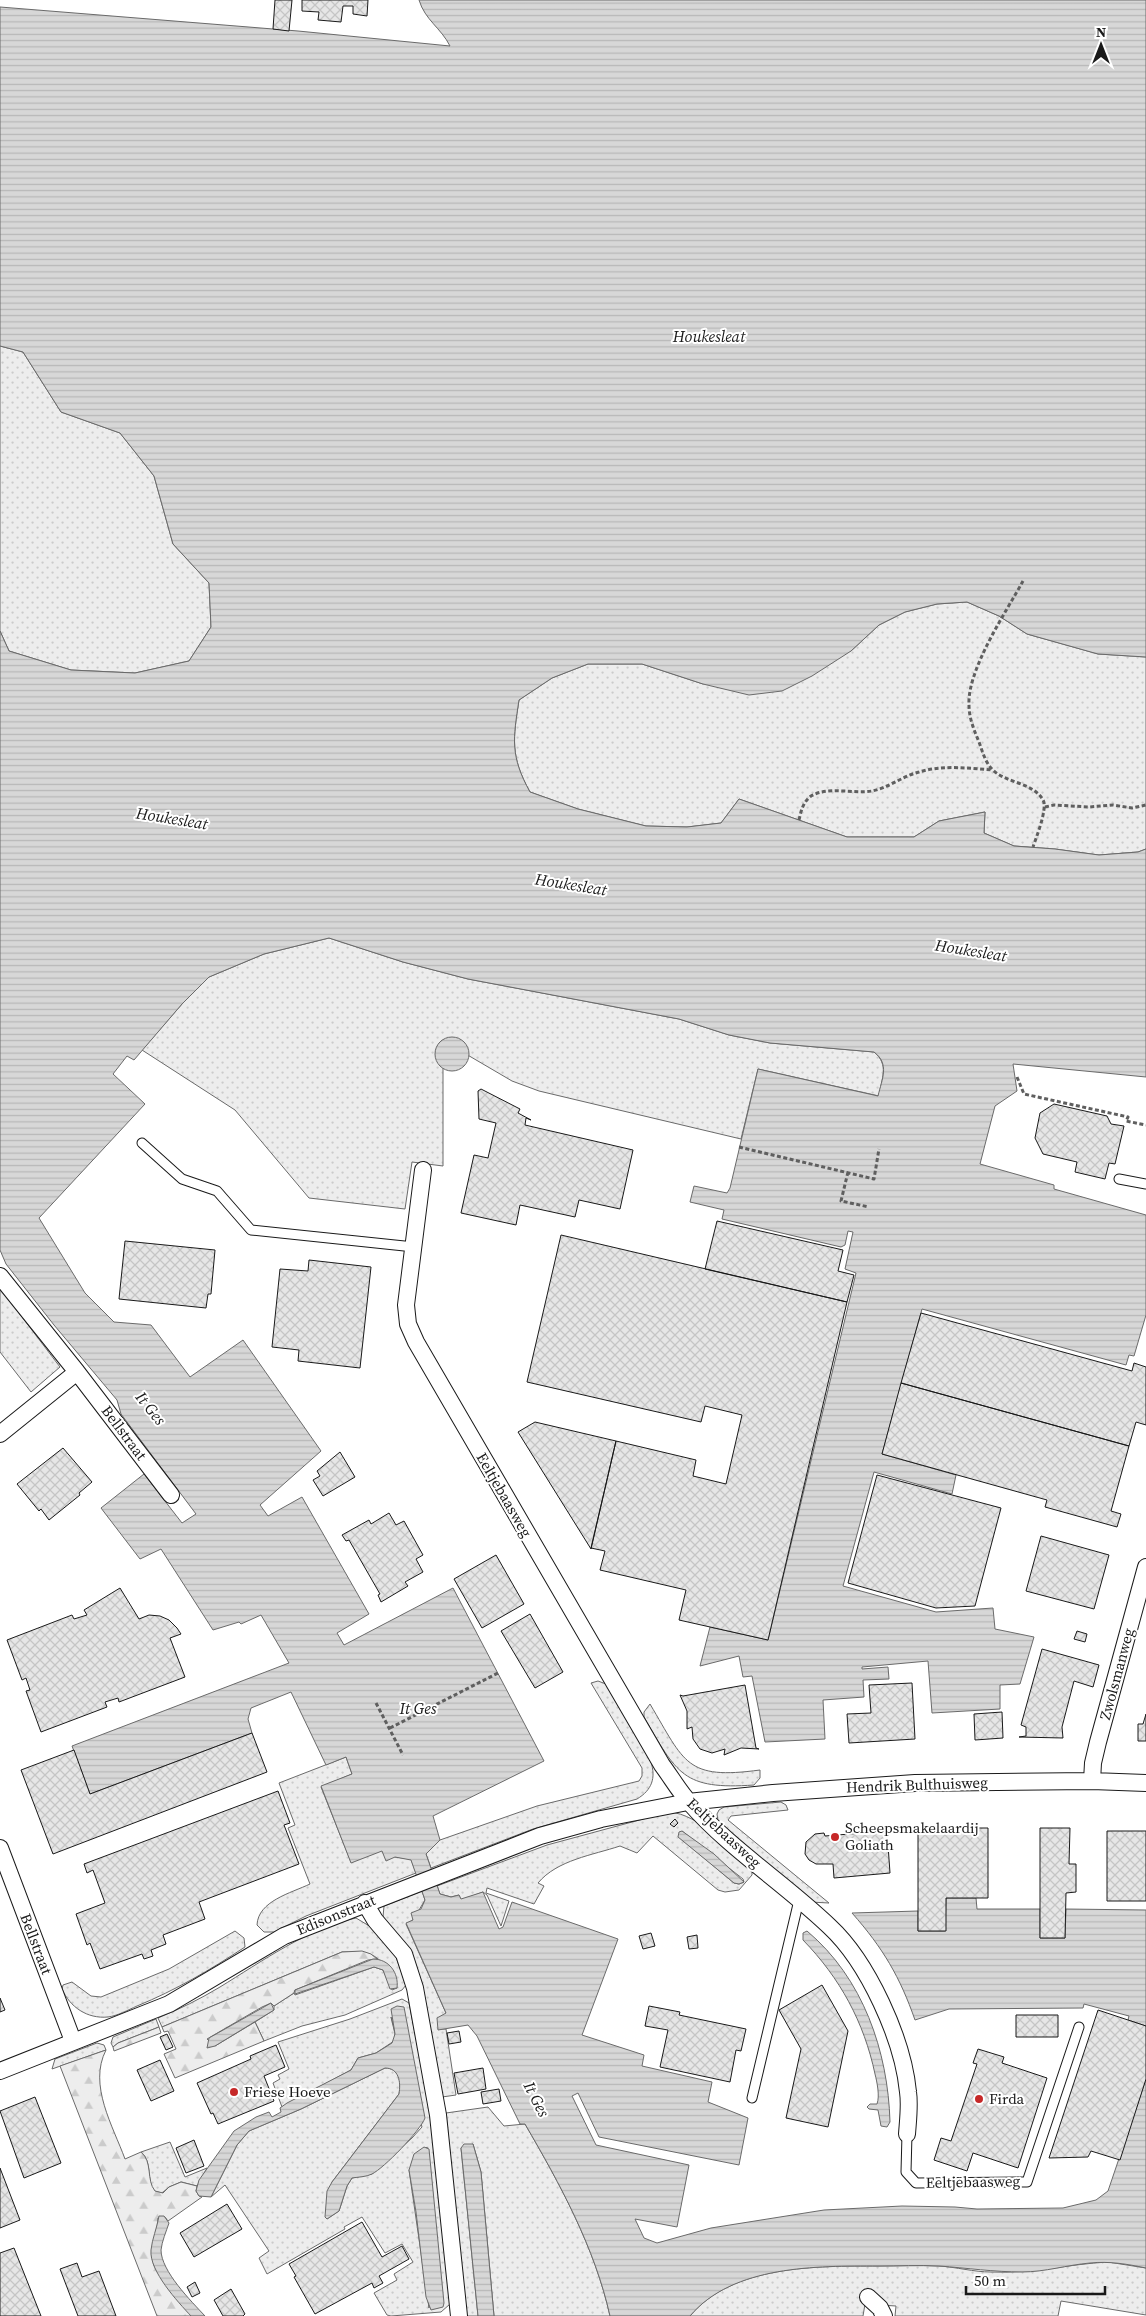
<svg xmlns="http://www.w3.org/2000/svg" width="1146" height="2316" font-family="'Source Serif 4',serif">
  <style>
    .grass { fill: url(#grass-dots); stroke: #6a6a6a; fill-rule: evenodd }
    .forest { fill: url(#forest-firs); stroke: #6a6a6a }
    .water { fill: url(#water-rules); stroke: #6a6a6a }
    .building { fill: url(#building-cross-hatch); stroke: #1a1a1a }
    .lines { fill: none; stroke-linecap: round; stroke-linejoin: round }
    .lane-casing { stroke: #1a1a1a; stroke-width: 11 }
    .street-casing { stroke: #1a1a1a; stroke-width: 18 }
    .path { stroke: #5f5f5f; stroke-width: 3; stroke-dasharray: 4 2.5; stroke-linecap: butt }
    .lane { stroke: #fff; stroke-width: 9 }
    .street { stroke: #fff; stroke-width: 16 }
    .poi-dot { fill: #c62828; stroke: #fff; stroke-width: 2 }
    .labels { text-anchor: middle; stroke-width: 4; stroke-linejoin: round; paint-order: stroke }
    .street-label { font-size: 15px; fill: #1a1a1a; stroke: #fff }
    .poi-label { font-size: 15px; fill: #1a1a1a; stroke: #fff; text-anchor: start }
    .water-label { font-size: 16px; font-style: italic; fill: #1a1a1a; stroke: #fff }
  </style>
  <defs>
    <pattern id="grass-dots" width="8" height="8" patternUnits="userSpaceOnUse" patternTransform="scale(1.25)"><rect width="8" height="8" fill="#ededed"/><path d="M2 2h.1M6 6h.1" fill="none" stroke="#cbcbcb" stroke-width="1.8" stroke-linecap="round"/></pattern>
    <pattern id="forest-firs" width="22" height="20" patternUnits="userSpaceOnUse" patternTransform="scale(1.25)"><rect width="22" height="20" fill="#ededed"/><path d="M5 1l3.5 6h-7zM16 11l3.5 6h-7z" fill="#cbcbcb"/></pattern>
    <pattern id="water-rules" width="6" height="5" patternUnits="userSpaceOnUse" patternTransform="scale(1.25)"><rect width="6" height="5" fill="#d7d7d7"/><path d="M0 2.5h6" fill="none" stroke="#b8b8b8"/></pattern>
    <pattern id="building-cross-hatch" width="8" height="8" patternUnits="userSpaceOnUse" patternTransform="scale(1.25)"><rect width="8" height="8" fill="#e6e6e6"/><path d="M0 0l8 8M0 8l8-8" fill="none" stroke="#c5c5c5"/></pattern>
  </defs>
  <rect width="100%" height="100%" fill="#fff"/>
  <path class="grass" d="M0,346L23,352L61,412L120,433L154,476L173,544L209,583L211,627L189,661L135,673L71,670L9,651L0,631Z
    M967,602L999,616L1027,634L1098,654L1146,657V849L1138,852L1099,855L1055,849L1014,846L984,833L985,812L939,821L914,837H847L739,799L721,823L687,827L646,826L578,809L530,792C510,756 513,739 519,700L552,678L588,664H642L703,684L851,651L879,625L905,612L937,604Z
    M329,938L403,962L468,979L679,1019L729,1035L770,1043L874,1052C890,1065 881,1079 879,1096L758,1069L741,1139L539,1091L512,1081L442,1040C433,1049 434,1059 443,1068V1166L412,1162L405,1209L309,1198L235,1110L142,1050L182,1004L209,977L264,954Z
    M0,1288L60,1367L31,1392L0,1352Z
    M598,1681L606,1684L651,1762C656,1778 652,1790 637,1799L533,1829L431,1868L426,1854L440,1840L537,1806L639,1781L642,1776V1768L591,1683Z
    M650,1704C685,1763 686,1780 760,1770V1778L754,1785C683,1790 677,1774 644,1717V1712Z
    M346,1757L352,1774L321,1787L351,1862L382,1850L395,1857L411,1859L416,1873L306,1916L274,1932H264L257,1925C258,1901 291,1893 310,1884L288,1828L295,1825L279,1783Z
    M781,1802L786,1805L788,1810L731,1816L728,1820L829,1903L810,1902L718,1821L717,1814L719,1810L724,1807Z
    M669,1812C700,1814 730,1850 752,1870V1875L739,1890L725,1892L718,1890L653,1836L637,1853L620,1846C593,1855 557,1860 538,1883L544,1886L534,1904L487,1888L486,1893L509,1901L501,1926L487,1895L483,1892L461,1900L459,1895L451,1897L440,1894L437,1886L547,1845ZM682,1831L743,1879L744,1882L739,1884L734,1883L679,1837Z
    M422,1891L425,1900L413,1920L406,1924L446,2013L438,2029H446L456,2095L442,2097L434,2052L383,1917L384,1906Z
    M356,1918L371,1927L396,1957L406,1985L402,1990L345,2015L302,2026L264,2041L255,2022L274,2010V2006L294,1993L295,1995L374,1967L383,1970L392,1990L397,1988C381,1958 378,1950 342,1952L162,2027L158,2018C180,2009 200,1999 220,1987C261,1962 308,1928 356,1918Z
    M235,1931L244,1938L245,1947C210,1970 176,1990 137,2006C128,2010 117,2016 108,2017C87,2019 70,2007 62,1989L63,1985L72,1982L91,1996L101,1997L169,1969Z
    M402,1999L409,2003L430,2110L450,2304L441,2312L391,2316L387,2315L374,2293L397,2280L394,2274L413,2262L402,2244L385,2253L362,2217L344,2227L345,2229L267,2274L259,2258L269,2251L225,2185L211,2197L237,2145L249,2131L301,2109L385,2068C400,2068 401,2082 399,2094L332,2182L327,2219L339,2211L347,2186L352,2178L372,2174L412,2138L422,2127L391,2017L395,2034L394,2041L376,2053L358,2058L351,2070L282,2107L273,2083L280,2079L278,2075L289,2069L278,2042L350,2019ZM427,2147L433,2196L429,2308L409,2170Z
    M156,2019L159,2027L118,2043L113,2047L111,2043L113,2037Z
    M97,2043L104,2045L106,2050L52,2069L55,2059Z
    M488,2107L504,2126L525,2124C560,2184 595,2248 610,2316H494L481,2172L473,2144L461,2148L478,2316H466L446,2113Z
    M170,2142L185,2177L207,2168L197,2186L181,2182L169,2187L162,2193L154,2191C146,2180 153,2162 141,2152Z
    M1108,2262L1146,2268V2315L1061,2301L1058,2316H895L896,2306L865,2304L863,2316H690C732,2265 817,2266 878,2266C898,2266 919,2265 939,2266C956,2267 974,2272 991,2272C1031,2274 1069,2264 1108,2262Z"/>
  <path class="forest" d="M362,1951L371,1954L377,1959L368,1960L295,1990L294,1993L274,2006L271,2003L262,2007L207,2039L215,2046L255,2022L264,2041L175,2078L164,2054L176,2049L168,2031L164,2032L162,2027L342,1952Z
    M159,2027L161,2033L114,2051L113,2047L118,2043Z
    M106,2050C88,2085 113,2126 125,2159L141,2152C153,2162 146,2180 155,2191L163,2193L169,2187L181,2182L197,2186L196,2191L199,2196L202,2197L168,2221L165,2217L158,2218C157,2238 145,2254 158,2273L200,2316H157L60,2066Z"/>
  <path class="water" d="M419,0H1146V657L1098,654L1027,634L999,616L967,602L937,604L905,612L879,625L851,651L812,676L782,691L749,695L703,684L642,664H588L552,678L519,700C513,739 510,756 530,792L578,809L646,826L687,827L721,823L739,799L847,837H914L939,821L985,812L984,833L1014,846L1055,849L1099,855L1138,852L1146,849V1077L1013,1064L1017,1091L995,1106L980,1164L1054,1185V1189L1146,1215V1315L1134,1356L1129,1355L1126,1365L922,1309L882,1454L956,1475L952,1494L874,1472L843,1586L936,1612L993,1608L995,1629L1034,1637L1020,1684L1000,1685V1709L932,1713L928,1661L862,1667V1669L888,1667L889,1679L863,1680L864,1697L823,1700L825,1739L765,1742L752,1676L743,1677L739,1656L700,1666L710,1627L768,1640L856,1273L845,1269L853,1232L848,1231L845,1245L841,1247L722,1219L724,1210L690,1202L694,1186L727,1193L730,1188L758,1069L878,1096C882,1079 890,1064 874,1052L770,1043L729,1035L679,1019L468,979L403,962L329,938L264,954L209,977L182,1004L134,1060L127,1056L113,1074L145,1104L39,1218L85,1293L114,1322L151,1325L190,1377L243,1340L321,1451L260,1505L268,1516L302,1497L369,1614L337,1633L344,1645L453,1588L544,1761L433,1816L440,1840L426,1854L440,1894L451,1897L459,1895L461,1899L483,1892L499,1929L503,1927L512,1902L618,1939L582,2035L644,2055L642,2066L712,2082L708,2102L748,2118L739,2165L599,2137L578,2093L572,2096L596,2145L689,2165L677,2227L635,2219L644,2238L657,2243L711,2228L824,2210L902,2206L955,2207L977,2209L1063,2208L1096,2200L1108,2191L1146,2079V2268C1127,2264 1109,2261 1090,2263C1067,2265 1045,2272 1022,2272C994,2272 967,2268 939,2266C919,2265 898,2266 878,2266C817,2266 733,2265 690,2316H610C595,2248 560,2184 525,2124H520L477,2036L468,2025L438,2030L437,2018L446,2013L406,1923L413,1920L411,1913L421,1909L425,1900L411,1860L395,1857L386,1861L382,1851L351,1863L321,1786L352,1774L346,1757L326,1765L291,1692L251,1708L248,1719L252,1733L90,1794L72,1746L289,1663L261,1615L241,1624L239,1622L213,1630L161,1549L140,1559L101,1508L144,1474L182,1523L196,1514L121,1414L117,1400L54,1325L6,1264L0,1250V631L9,651L71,670L135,673L189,661L211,627L209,583L173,544L154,476L120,433L61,412L23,352L0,346V7L298,31L450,46C441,28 425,20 419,0Z
    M435 1054a17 17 0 1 1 34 0a17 17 0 1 1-34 0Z
    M682,1831L714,1854L744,1882L739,1884L734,1883L678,1837L679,1832Z
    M946,1898H976L977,1909H1040V1938H1065L1066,1909L1146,1910V2026L1128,2020L1129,2016L1084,2004L1083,2008L949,2009L915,2020C900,1977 883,1948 852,1913L918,1911V1931H945Z
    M807,1931C863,1978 888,2051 890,2122L887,2127L881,2126L878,2110L869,2109L867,2107L870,2104H877C880,2096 877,2082 875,2074C864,2022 840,1978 803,1940V1933Z
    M373,1959C389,1959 399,1973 397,1988L390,1989L383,1970L374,1967L295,1994V1990Z
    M271,2003L274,2010L215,2046L207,2048L209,2038Z
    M397,2006L404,2007L425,2118C420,2131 384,2168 372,2174C366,2177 358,2177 352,2178L347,2186L339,2211L327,2219L325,2217L327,2191L332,2182L399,2094C401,2082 399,2068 385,2068L301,2109L249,2131L237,2145L211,2197L199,2196L196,2191L199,2180L234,2131L256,2117L269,2112L272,2117L281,2112L280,2108L287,2103L351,2070L358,2058L376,2053L392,2043L395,2034L391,2009Z
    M464,2144H473L481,2172L494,2316H478L461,2148Z
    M424,2147L429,2149L444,2303L443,2307L431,2310L426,2297L416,2212L409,2170L414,2154Z
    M159,2216H164L169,2223C166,2232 162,2241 161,2250C161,2271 191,2301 205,2316H191C178,2302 149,2271 151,2250C152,2239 157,2228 159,2216Z"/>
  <path class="building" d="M275,0H292L289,31L273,29Z
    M302,0H368L367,16L353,14V6H343L341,22L318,20L319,12L302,11Z
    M481,1089L520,1109L518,1113L531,1120L526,1118L525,1125L633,1150L620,1209L579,1200L575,1217L520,1205L516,1225L461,1213L474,1155L488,1158L496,1123L479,1119L478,1091Z
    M1054,1104L1107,1116L1111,1124L1124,1126L1115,1164L1109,1163L1105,1179L1075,1172L1077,1162L1043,1154L1035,1138L1040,1113Z
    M717,1221L843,1250L838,1271L854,1275L847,1302L705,1269Z
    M561,1235L847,1302L768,1640L679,1620L686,1590L600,1570L605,1551L591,1548L616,1441L696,1460L693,1476L726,1484L742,1415L705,1406L701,1422L527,1382Z
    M125,1241L215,1250L211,1294H208L206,1308L119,1299Z
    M309,1260L371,1267L360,1368L298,1361L299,1350L272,1347L280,1269L308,1271Z
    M921,1313L1132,1371L1134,1363L1146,1367V1425L1136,1422L1129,1446L901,1383Z
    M901,1383L1129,1446L1111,1511L1121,1514L1117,1527L1045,1507L1047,1500L882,1454Z
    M535,1422L616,1441L591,1549L518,1432Z
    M63,1448L92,1482L79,1493L80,1495L49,1520L41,1509L39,1511L17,1484Z
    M340,1452L355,1477L323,1496L313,1480L320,1476L317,1471Z
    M877,1475L1001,1508L975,1606L936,1608L848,1583Z
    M389,1513L396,1525L404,1521L423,1555L416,1559L423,1572L405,1582L408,1586L381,1602L378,1595L380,1594L349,1540L346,1541L342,1535L369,1520L371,1524Z
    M1041,1536L1109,1555L1094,1609L1026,1591Z
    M496,1555L524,1604L482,1628L454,1579Z
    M120,1588L139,1619L149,1615L160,1616L169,1620L177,1628L181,1634L170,1638L185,1677L119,1702L118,1698L105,1702L107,1707L41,1732L26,1691L30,1690L26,1678L22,1680L7,1640L72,1615L74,1619L87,1615L84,1610Z
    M530,1614L563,1672L535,1688L501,1631Z
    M1077,1631L1087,1634L1085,1642L1074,1639Z
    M1042,1649L1099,1665L1093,1687L1074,1681L1062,1727L1063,1738L1019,1737L1026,1736V1727L1021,1725Z
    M912,1683L915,1739L849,1743L847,1714L871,1713L869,1685Z
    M745,1685L756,1748L759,1749L741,1748L724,1755L725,1749L712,1753L700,1749L693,1739L692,1727L687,1729V1711L680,1695L683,1696Z
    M1002,1712L1003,1738L975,1740L974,1714Z
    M1146,1714V1741H1138V1724H1143Z
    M252,1733L267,1772L53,1854L21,1770L74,1750L90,1794Z
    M278,1791L290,1823L284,1825L299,1864L199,1902L205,1919L163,1935L166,1944L151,1950L153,1956L144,1959L142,1954L100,1969L90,1943L87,1945L76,1914L105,1903L93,1870L87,1873L84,1864Z
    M675,1819L678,1823L674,1827L670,1824Z
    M918,1828H988V1898H946V1931H918Z
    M1040,1828H1070L1069,1864H1076V1892L1066,1893L1065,1938H1040Z
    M887,1831L890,1873L834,1878L833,1864H816L809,1860L805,1854L806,1842L815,1834L824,1833L825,1836Z
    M1107,1831H1146V1901H1107Z
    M651,1933L655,1946L643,1949L639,1936Z
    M697,1935L698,1948L689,1949L687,1937Z
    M822,1985L848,2031L828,2127L786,2118L801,2049L779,2010Z
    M0,1998L5,2010L0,2012Z
    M649,2006L680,2012L679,2015L746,2029L741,2051L736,2050L730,2082L660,2067L668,2030L645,2026Z
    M1098,2010L1146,2026V2079L1120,2160L1091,2151L1088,2157L1049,2158Z
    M1016,2015H1058V2037H1016Z
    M459,2031L461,2042L449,2044L447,2033Z
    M167,2034L173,2047L166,2050L160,2037Z
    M276,2045L285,2067L264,2076L274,2101L218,2124L213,2113L211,2114L197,2083L251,2059L250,2056Z
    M978,2049L1004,2057L1002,2063L1047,2078L1018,2168L973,2153L967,2171L934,2160L941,2138L951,2141L977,2064L973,2063Z
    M160,2060L174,2091L151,2101L137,2070Z
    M483,2068L486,2089L458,2094L454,2073Z
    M499,2089L501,2101L483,2104L481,2092Z
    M35,2097L61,2163L24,2178L0,2111Z
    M194,2140L204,2166L186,2173L176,2148Z
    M0,2168L20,2220L0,2228Z
    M227,2204L242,2229L194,2257L180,2233Z
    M362,2222L382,2257L402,2246L409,2259L379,2276L383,2283L374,2288L372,2283L315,2314L294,2277L296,2276L289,2264Z
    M14,2248L41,2316H0V2253Z
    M77,2263L82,2277L99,2271L116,2316H78L60,2269Z
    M195,2282L200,2293L192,2297L187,2287Z
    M231,2289L245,2314L243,2316H223L214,2300Z"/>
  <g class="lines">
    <defs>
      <path id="lane" d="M142,1143L182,1179L217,1191L251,1230L414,1247
        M1119,1179L1146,1184
        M752,2098L799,1900
        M907,2134L906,2172L916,2183L1027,2182L1079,2027"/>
      <path id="street" d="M423,1170L406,1305L408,1324L416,1342L662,1765C671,1777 679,1791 689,1802C730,1849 784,1883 829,1926C868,1962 903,2039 908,2092C910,2105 908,2120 907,2134
        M0,1276L77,1372L171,1495
        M0,1434L77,1372
        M1092,1781L1093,1763L1098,1742L1146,1567
        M0,1848L73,2041
        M365,1903L375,1920L404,1954L415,1988L438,2115L459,2316
        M0,2071L169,2004L284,1936L540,1836L601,1819L688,1802L773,1793L915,1783L1092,1781L1146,1783
        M868,2297L880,2308L884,2316"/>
    </defs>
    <use href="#lane" class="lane-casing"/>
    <use href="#street" class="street-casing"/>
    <path class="path" d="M1023,581C1006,612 967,670 969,705C969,718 974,730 979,742C982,750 985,762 992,769C1004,783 1033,782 1043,800C1048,808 1036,838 1033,847
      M1045,807L1054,805L1089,807L1113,805L1132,808L1146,805
      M799,820C801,811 803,802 811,796C828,786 854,794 872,791C888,788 903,776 919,772C941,765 969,768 992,770
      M1017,1077L1024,1094L1128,1117L1126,1121L1146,1125
      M739,1147L874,1179L879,1149
      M848,1172L841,1201L869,1207
      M376,1703L403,1755
      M390,1728L498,1673"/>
    <use href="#lane" class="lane"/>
    <use href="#street" class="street"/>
  </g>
  <g class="poi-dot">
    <circle cx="835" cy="1837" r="5"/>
    <circle cx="234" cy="2092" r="5"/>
    <circle cx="979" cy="2099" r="5"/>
  </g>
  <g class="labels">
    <g class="street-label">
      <text transform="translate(124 1433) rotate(53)" y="5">Bellstraat</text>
      <text transform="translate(504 1495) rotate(60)" y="5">Eeltjebaasweg</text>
      <text transform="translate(1117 1674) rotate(-75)" y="5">Zwolsmanweg</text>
      <text transform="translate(917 1785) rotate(-2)" y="5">Hendrik Bulthuisweg</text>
      <text transform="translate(724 1833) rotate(43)" y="5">Eeltjebaasweg</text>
      <text transform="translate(336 1915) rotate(-22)" y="5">Edisonstraat</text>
      <text transform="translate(36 1944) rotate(69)" y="5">Bellstraat</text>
      <text transform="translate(973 2182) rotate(-1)" y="5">Eeltjebaasweg</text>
    </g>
    <g class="poi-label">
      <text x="845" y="1833">Scheepsmakelaardij<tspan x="845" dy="17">Goliath</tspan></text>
      <text x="244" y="2097">Friese Hoeve</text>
      <text x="989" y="2104">Firda</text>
    </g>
    <g class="water-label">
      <text x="709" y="342">Houkesleat</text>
      <text transform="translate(172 818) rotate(9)" y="6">Houkesleat</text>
      <text transform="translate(571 884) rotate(9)" y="6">Houkesleat</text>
      <text transform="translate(971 950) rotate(9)" y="6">Houkesleat</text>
      <text transform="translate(151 1408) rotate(51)" y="6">It Ges</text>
      <text x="418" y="1714">It Ges</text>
      <text transform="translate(537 2099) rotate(63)" y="6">It Ges</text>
    </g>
  </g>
  <g transform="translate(1101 45)" stroke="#ffffff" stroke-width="4" paint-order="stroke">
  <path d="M0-4L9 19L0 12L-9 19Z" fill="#1a1a1a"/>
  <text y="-8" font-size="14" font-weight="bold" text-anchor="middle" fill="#1a1a1a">N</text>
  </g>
  <path d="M966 2286v8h139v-8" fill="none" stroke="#1a1a1a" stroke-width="2.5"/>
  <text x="974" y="2286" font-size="15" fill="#1a1a1a" stroke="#ffffff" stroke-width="4" paint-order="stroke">50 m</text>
</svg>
